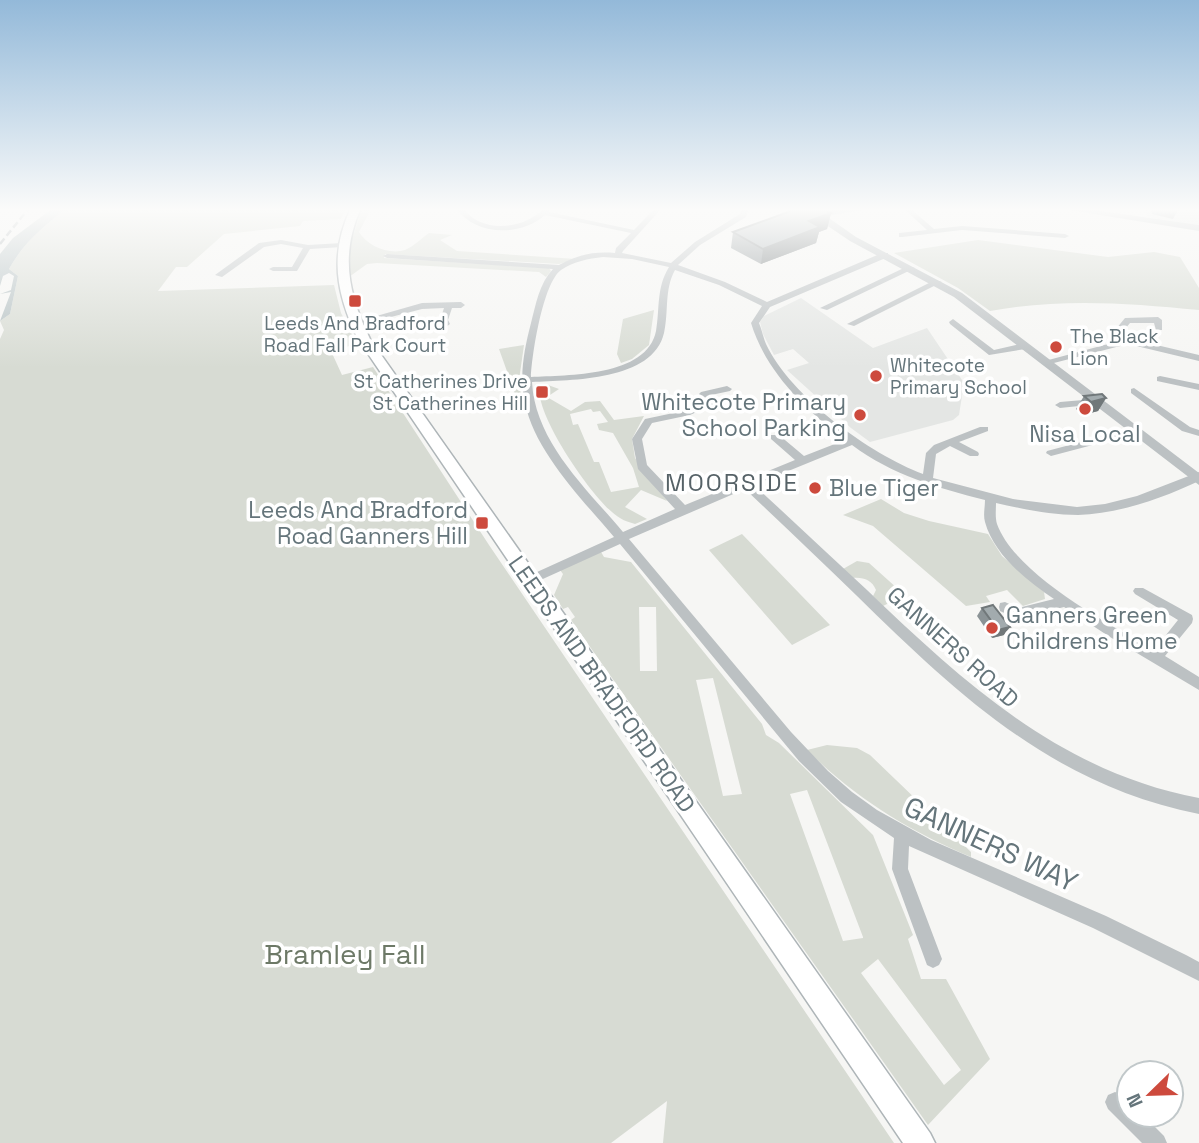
<svg xmlns="http://www.w3.org/2000/svg" width="1199" height="1143" font-family="'Space Grotesk',sans-serif">
  <style>
    .built { fill: #e4e6e4 }
    .green { fill: #d7dbd3; fill-rule: evenodd }
    .water { fill: #b4c0c2 }
    .lines { fill: none; stroke-linecap: round; stroke-linejoin: round }
    .secondary-casing { stroke: #aeb5b8; stroke-width: 3 }
    .minor { fill: #bcc1c3; fill-rule: evenodd }
    .tertiary { fill: #bcc1c3; fill-rule: evenodd }
    .secondary { fill: #fff; fill-rule: evenodd }
    .rail { stroke: #9ea6a9; stroke-width: 2.5; stroke-dasharray: 7 3.5; stroke-linecap: butt }
    .wall { fill: #8b9396 }
    .shaded-wall { fill: #71787a }
    .building { fill: #a2abae; stroke: #71787a; stroke-width: 2 }
    .poi-dot { fill: #cd4a3d; stroke: #fff; stroke-width: 2.5 }
    .labels { text-anchor: middle; stroke-width: 7; stroke-linejoin: round; paint-order: stroke }
    .far-poi-label { font-size: 19px; fill: #65757b; stroke: #fff; text-anchor: start }
    .poi-label { font-size: 23px; fill: #65757b; stroke: #fff; text-anchor: end }
    .street-label { font-size: 23px; fill: #65757b; stroke: #fff }
    .neighbourhood-label { font-size: 24px; letter-spacing: 2px; fill: #566267; stroke: #fff }
    .near-street-label { font-size: 28px; fill: #65757b; stroke: #fff }
    .near-park-label { font-size: 28px; fill: #6d7967; stroke: #fff }
  </style>
  <rect width="100%" height="100%" fill="#f6f6f4"/>
  <path class="built" d="M1145,208H1199V225L1152,218L1146,215Z
    M801,298L873,348L927,328L964,383L959,415L953,420L870,442L851,428L787,370L809,363L793,349L774,355L763,334L760,322L764,316Z"/>
  <path class="green" d="M67,208H347L341,219L303,221L300,226L224,234L187,267H176L158,291L334,285L341,313L357,344L331,351L342,375L373,367L489,545L894,1143H663L667,1101L611,1143H0V339L4,330L0,321L10,314L18,276L9,269C24,242 43,227 67,208Z
    M362,208H375L370,211L359,232C367,246 389,255 405,250C413,247 422,238 429,233L452,235L440,240L457,251L576,259L559,264L385,254L384,258L549,268L551,271L546,277L539,272L377,263L367,264L349,277V249Z
    M978,240L1108,257L1154,252L1180,257L1199,288V310C1127,303 1061,298 990,311L958,288L894,253Z
    M654,310L649,345L632,359L621,363L617,354L623,319Z
    M524,345L519,380L522,401L518,402L499,349Z
    M548,385L559,389L547,397L571,411L585,402L600,401L614,420L644,416L632,439L635,458L667,501L641,490L625,507L647,519L635,524C630,522 624,521 620,518C597,506 534,414 540,388ZM591,409L593,412L600,411L608,422L597,424L599,430L613,433L633,468L639,487L611,492L599,462H594L578,424L573,425L570,414Z
    M881,499L904,513L929,521L988,534L1002,556L1044,592L1045,599L1023,606L1007,590L986,596L990,602L966,606L873,526L843,515Z
    M742,534L830,625L792,645L709,550Z
    M601,552L604,557L631,562L762,724L766,735L779,743L873,835L913,935L908,939L921,979H946L990,1059L928,1125L571,620L575,617L568,607L563,609L554,595L563,574L560,570ZM639,607H656L657,671H640ZM713,678L742,794L723,796L696,680ZM807,790L863,937V938L843,941L790,794ZM878,959L961,1070L944,1085L861,973Z
    M857,561L869,563L898,589L899,598L883,606L873,596L876,590C872,580 863,577 853,578L843,569Z
    M827,745L857,748L870,755L971,852V857C909,831 855,798 807,750Z"/>
  <path class="water" d="M53,208H67C43,227 24,242 9,269L18,276L10,314L0,321L11,292L0,294L11,290L14,276L9,273L3,276L0,286V254L13,238Z"/>
  <g class="lines">
    <defs>
      <path id="secondary" d="M351,208H361C340,254 348,294 370,339L930,1133L935,1143H903L358,339C336,294 329,254 351,208Z"/>
    </defs>
    <use href="#secondary" class="secondary-casing"/>
    <path class="minor" d="M456,208H463C481,234 524,230 544,208H551L549,212L634,230L655,208H662L623,251L622,253L671,263L695,242L740,214L742,208H749L746,217L700,245L678,265L725,282L767,302L882,253H888V257L770,307L759,323C762,330 763,337 766,344C791,397 870,454 923,474L926,453L934,445L980,427H988V431L959,442L978,452L979,454L978,456H970L950,446L936,454L933,478L1013,499L1077,507L1105,504L1137,496L1199,472V481C1163,498 1118,514 1078,515C1051,515 1023,509 996,503C996,510 995,517 997,524C1015,574 1109,624 1154,650L1178,620L1135,594L1133,591L1135,588H1143L1192,615L1193,619L1192,623L1165,656L1199,677V690L1110,637L1064,607L1017,619L1000,611L999,607L1000,603L1005,602L1018,608L1054,599C1027,581 994,555 985,522C983,515 985,507 985,500C938,488 892,475 852,445L754,485C792,520 829,555 867,590C964,683 1061,772 1199,798V814C1053,785 958,695 856,595C819,559 782,524 745,489L629,539L791,732L828,771L852,792L877,810L931,840L1106,916L1186,955L1199,962V981L1093,928L909,846L908,869L942,959L939,965L933,968L927,965L892,869L894,838L841,802L799,761L620,544L534,583H526L524,580L526,577L614,537C582,499 535,452 525,403C519,376 524,350 531,323C536,304 539,284 553,269L387,258L383,256L387,254L559,265C577,255 594,251 615,253L616,248L631,233L545,215C520,237 475,236 456,208ZM603,257L632,259L669,267C656,288 660,309 656,331C647,377 567,375 531,377C532,354 543,283 561,270C574,261 588,259 603,257ZM675,270L719,285L762,306L751,323C766,372 805,409 845,440L804,456L779,435H771V439L795,460L685,505L647,465L642,439L652,423L690,415L714,404L716,402L711,395L730,391L732,389L727,386L701,392L699,394L705,401L683,411L645,419L632,439L638,469L675,509L623,532C587,489 535,442 532,382C571,380 653,381 664,333C669,311 664,290 675,270Z
      M903,208H910L934,229L962,226L1065,234L1069,236L1065,238L962,230L902,237H899V233L927,230Z
      M281,240L308,245L342,243L346,245L342,247L310,249L297,271H273L269,269L273,267H292L303,248L281,244L264,247L222,277L215,275L259,243Z
      M908,266L915,268L827,310L820,308Z
      M935,280L942,282L854,326L847,324Z
      M461,302L465,305L461,308H452L448,320L450,324L446,327L443,326L440,320L444,308L422,309L356,326L352,323L422,303Z
      M1158,317L1162,320V330H1156L1154,323H1130L1125,329L1131,339L1199,355V361L1128,344L1046,365L1041,362L1123,340L1116,329L1125,318Z
      M953,319L994,350L1025,343L1029,346L1025,349L989,355L950,324L949,322Z
      M1160,376L1199,384V390L1157,381V377Z
      M1134,388L1190,427L1199,430V436L1182,431L1131,393V389Z
      M1095,399L1098,400V404L1060,408L1055,405L1060,402Z
      M1134,428L1139,431L1138,433L1051,456L1046,453L1047,451Z
      M1115,1092L1122,1095L1129,1102V1115H1143L1164,1136L1167,1143H1142L1108,1109L1105,1102L1108,1095Z"/>
    <path class="tertiary" d="M806,208H816L820,211L875,208L826,216L856,237L962,293L1199,473V485L954,297L850,241L813,216Z
      M1057,208H1080L1199,225V231Z"/>
    <use href="#secondary" class="secondary"/>
    <path class="rail" d="M0,244L29,208"/>
  </g>
  <path class="wall" d="M1151,208H1179L1173,219L1152,214Z
    M831,213L827,229L819,232L816,243L761,264L731,248L733,232Z
    M1084,396L1106,398L1098,411L1083,415L1076,409Z
    M982,608L1004,635L992,638L977,616Z"/>
  <path class="shaded-wall" d="M831,213L827,229L819,232L816,243L761,264L763,249L809,221Z
    M1106,398L1098,411L1083,415L1091,402Z
    M1010,627L1004,635L992,638L998,630Z"/>
  <path class="building" d="M799,208H820L831,213L809,221L820,227L763,249L733,232Z
    M1102,394L1106,398L1091,402L1084,396Z
    M993,605L1010,627L998,630L982,608Z"/>
  <linearGradient id="sky" x2="0" y2="1"><stop stop-color="#93b9d9"/><stop offset="0.57" stop-color="#fbfbfa"/><stop offset="1" stop-color="#fbfbfa" stop-opacity="0"/></linearGradient>
  <rect width="1199" height="368" fill="url(#sky)"/>
  <g class="poi-dot">
    <rect x="348" y="294" width="14" height="14" rx="3.5"/>
    <circle cx="1056" cy="347" r="7"/>
    <circle cx="876" cy="376" r="7"/>
    <rect x="535" y="385" width="14" height="14" rx="3.5"/>
    <circle cx="1085" cy="409" r="7"/>
    <circle cx="860" cy="415" r="7"/>
    <circle cx="815" cy="488" r="7"/>
    <rect x="475" y="516" width="14" height="14" rx="3.5"/>
    <circle cx="992" cy="628" r="7"/>
  </g>
  <g class="labels">
    <g class="far-poi-label">
      <text x="355" y="330" text-anchor="middle">Leeds And Bradford<tspan x="355" dy="22">Road Fall Park Court</tspan></text>
      <text x="1070" y="343">The Black<tspan x="1070" dy="22">Lion</tspan></text>
      <text x="890" y="372">Whitecote<tspan x="890" dy="22">Primary School</tspan></text>
      <text x="528" y="388" text-anchor="end">St Catherines Drive<tspan x="528" dy="22">St Catherines Hill</tspan></text>
    </g>
    <g class="poi-label">
      <text x="846" y="410">Whitecote Primary<tspan x="846" dy="26">School Parking</tspan></text>
      <text x="1085" y="442" text-anchor="middle">Nisa Local</text>
      <text x="829" y="496" text-anchor="start">Blue Tiger</text>
      <text x="468" y="518">Leeds And Bradford<tspan x="468" dy="26">Road Ganners Hill</tspan></text>
      <text x="1006" y="623" text-anchor="start">Ganners Green<tspan x="1006" dy="26">Childrens Home</tspan></text>
    </g>
    <g class="street-label">
      <text transform="translate(953 647) rotate(42)" y="8">GANNERS ROAD</text>
      <text transform="translate(602 684) rotate(55)" y="8">LEEDS AND BRADFORD ROAD</text>
    </g>
    <g class="neighbourhood-label">
      <text x="732" y="491">MOORSIDE</text>
    </g>
    <g class="near-street-label">
      <text transform="translate(991 844) rotate(25)" y="10">GANNERS WAY</text>
    </g>
    <g class="near-park-label">
      <text x="345" y="964">Bramley Fall</text>
    </g>
  </g>
  <g transform="translate(1150 1094) rotate(247)"><circle r="33" fill="#ffffff" stroke="#c1c8ca" stroke-width="2"/>
  <path d="M0-5L12 26L0 18L-12 26Z" fill="#cd4a3d"/>
  <text y="-10" font-size="19" font-weight="bold" text-anchor="middle" fill="#65757b">N</text>
  </g>
</svg>
